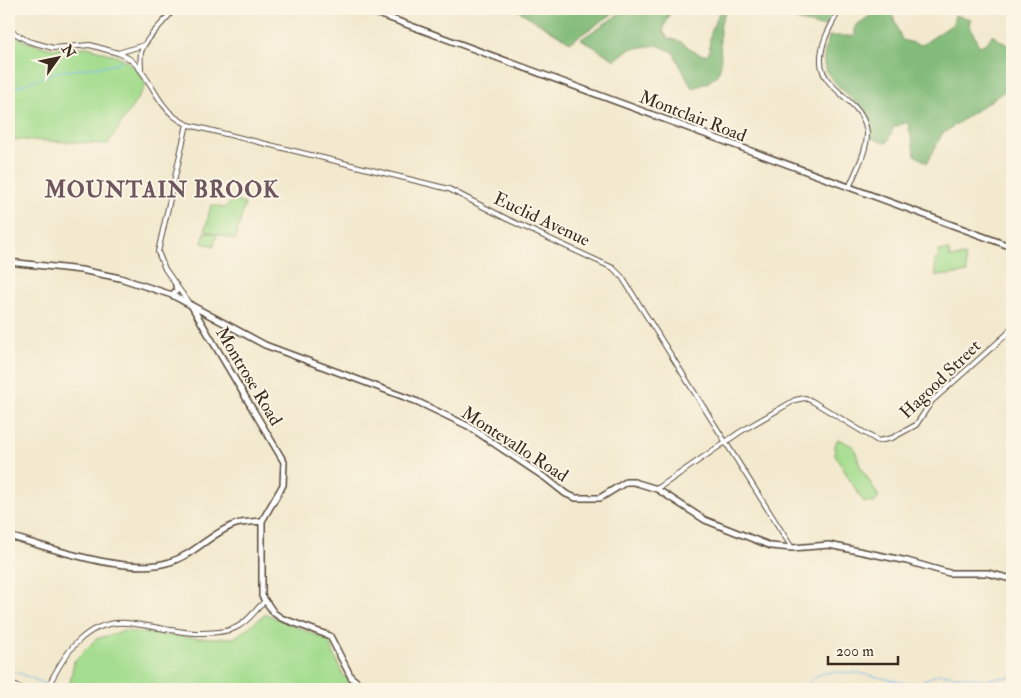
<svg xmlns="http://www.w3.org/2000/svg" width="1021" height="698" font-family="'IM FELL Double Pica',serif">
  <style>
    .green { fill: #a4dd8f; stroke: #708456 }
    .forest { fill: #83bc7a; stroke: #5f734c }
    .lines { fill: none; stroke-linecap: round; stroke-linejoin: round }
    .stream { stroke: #78baed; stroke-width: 1 }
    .minor-casing { stroke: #564738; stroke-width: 6 }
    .major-casing { stroke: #564738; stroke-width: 8 }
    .minor { stroke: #fff; stroke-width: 4 }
    .major { stroke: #fff; stroke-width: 5 }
    .labels { text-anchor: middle; stroke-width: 4; stroke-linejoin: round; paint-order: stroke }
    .street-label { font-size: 18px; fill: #3b2a1e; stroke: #fcf5e5 }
    .district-label { font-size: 22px; font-weight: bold; letter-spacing: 1px; fill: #6d5660; stroke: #fcf5e5 }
  </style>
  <rect width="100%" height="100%" fill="#fcf5e5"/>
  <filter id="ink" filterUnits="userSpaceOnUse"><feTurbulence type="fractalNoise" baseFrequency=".02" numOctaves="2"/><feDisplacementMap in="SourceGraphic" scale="10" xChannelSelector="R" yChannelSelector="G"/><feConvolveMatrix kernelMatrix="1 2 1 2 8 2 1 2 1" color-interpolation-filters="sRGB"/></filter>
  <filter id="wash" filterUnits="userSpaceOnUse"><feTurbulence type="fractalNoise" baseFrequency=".0096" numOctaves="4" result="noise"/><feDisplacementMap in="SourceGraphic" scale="20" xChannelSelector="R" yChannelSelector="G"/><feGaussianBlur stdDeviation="1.12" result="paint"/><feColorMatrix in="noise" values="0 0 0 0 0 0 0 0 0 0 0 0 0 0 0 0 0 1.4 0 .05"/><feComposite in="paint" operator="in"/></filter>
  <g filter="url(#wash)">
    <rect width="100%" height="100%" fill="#f2e9ce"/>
    <path class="green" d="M9,32L27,42L52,49L88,47L122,58L136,69L146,85L108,144L9,139Z
      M232,200L245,204L235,240L217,234L214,246L202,243L205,232L216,234L205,230L211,205L225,208Z
      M949,250L950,258L965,256L967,273L936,276L935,260L939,259L938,251Z
      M838,439L854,447L860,466L879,497L874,503L864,502C861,499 836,457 835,454C834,449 835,444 838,439Z
      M266,614L328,640L343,675L359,689H69L74,661L96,639L123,631L200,638H234Z"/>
    <path class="forest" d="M516,9H620L570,42Z
      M627,9H671L663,31L668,38C673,40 680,40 684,44C693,50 694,54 706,55L710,51C708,34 714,24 721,9H726C725,13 722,19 721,23C715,55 736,77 692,88L673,52L657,45L629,49L615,60L581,39Z
      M772,9H833L835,11L825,26H817L775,13Z
      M880,9H890L902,40L922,45L953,24L955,15L971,19L969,24L979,46L987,43L992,35L1012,48V86L942,134L927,163L915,155L908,122L894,127L887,143L871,138C872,98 830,93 824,63C823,54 827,45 829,36H855V26Z"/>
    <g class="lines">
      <path class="stream" d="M9,90L57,72L112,65L122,60
        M9,669L58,689
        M803,689L813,678L823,673L835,672L859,673L906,683H919L938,674L986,679L1012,677"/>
    </g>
  </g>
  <g filter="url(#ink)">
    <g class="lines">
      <defs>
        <path id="minor" d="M840,9C831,25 820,43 821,62C822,92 865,99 867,134C867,152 855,172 849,188
          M9,30L28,41L53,48L90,45L118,53L144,45
          M118,53C147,63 152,99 175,117C179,120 184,123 189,125L449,189L507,219L613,268L622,277L792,548
          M141,69C141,64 140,58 141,53C143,40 166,21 174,9
          M187,124L158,252L165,269L188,302
          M657,489L740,432L795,400L805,398L812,401L878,441L892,438L916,425L932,401L1007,334L1012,326
          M9,683L23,689
          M47,689C63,656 84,620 127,623C150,625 172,632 195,633C208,633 225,633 237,627C249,621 255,610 265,601"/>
        <path id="major" d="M365,9L1012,247
          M9,262L81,270L120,278L172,295L265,345L418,402L468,426L547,479L566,494L576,498H600L626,482H634L657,489L705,520L771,546L792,548L829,545L907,561L949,573H987L1012,579
          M172,295L177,290L176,286
          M191,305L284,462L283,485L262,521V596L274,613L281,618L330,636L351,677L365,689
          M9,536C50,548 128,576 170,562C194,555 212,532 236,524C244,522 254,522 262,521"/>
      </defs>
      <use href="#minor" class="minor-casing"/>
      <use href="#major" class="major-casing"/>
      <use href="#minor" class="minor"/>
      <use href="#major" class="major"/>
    </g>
  </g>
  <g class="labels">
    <g class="street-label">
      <text transform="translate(693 116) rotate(21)" y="6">Montclair Road</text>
      <text transform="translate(542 219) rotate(25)" y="6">Euclid Avenue</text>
      <text transform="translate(249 376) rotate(59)" y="6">Montrose Road</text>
      <text transform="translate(940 379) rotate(-44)" y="6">Hagood Street</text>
      <text transform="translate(515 444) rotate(33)" y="6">Montevallo Road</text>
    </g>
    <g class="district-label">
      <text x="162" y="197">MOUNTAIN BROOK</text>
    </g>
  </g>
  <rect width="1021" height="698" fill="none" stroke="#fcf5e5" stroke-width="30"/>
  <g transform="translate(58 58) rotate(57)" stroke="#fcf5e5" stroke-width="4" paint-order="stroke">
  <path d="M0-4L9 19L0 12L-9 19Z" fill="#3b2a1e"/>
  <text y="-8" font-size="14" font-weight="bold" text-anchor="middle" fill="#3b2a1e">N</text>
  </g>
  <path d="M828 656v8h70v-8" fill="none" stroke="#3b2a1e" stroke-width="2.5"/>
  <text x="836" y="656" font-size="15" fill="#3b2a1e" stroke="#fcf5e5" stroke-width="4" paint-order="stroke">200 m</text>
</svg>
